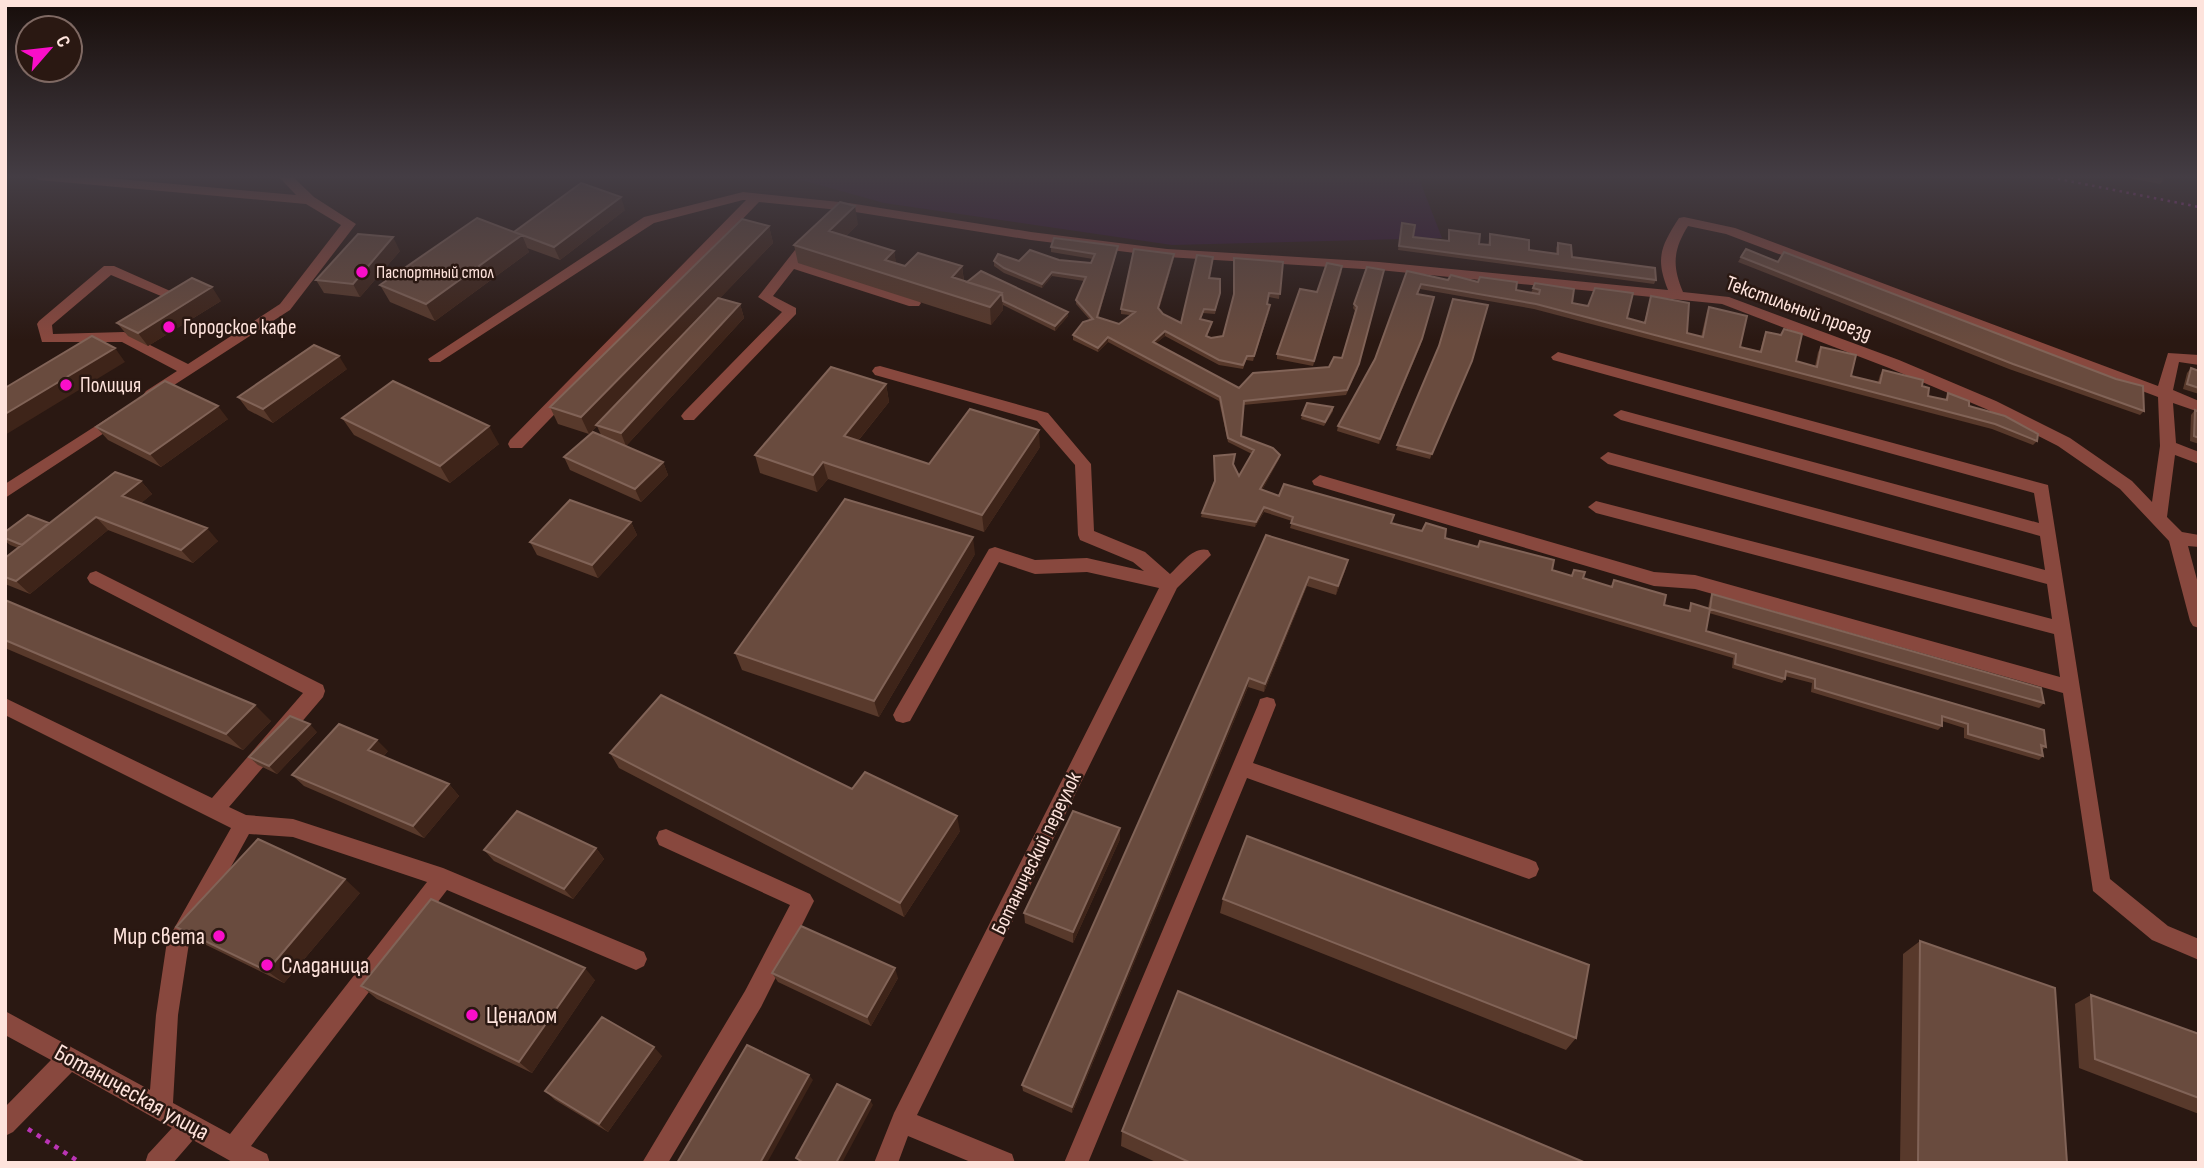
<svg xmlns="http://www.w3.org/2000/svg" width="2204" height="1168" font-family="'Sofia Sans Condensed',sans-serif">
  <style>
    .green { fill: #341532 }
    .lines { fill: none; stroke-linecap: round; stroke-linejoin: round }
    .path-far1 { stroke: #ba34b5; stroke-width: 2.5; stroke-dasharray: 2.5 4.5; stroke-linecap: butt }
    .path { stroke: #ba34b5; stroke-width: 4.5; stroke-dasharray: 4.5 6; stroke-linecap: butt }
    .minor { fill: #88483e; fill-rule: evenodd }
    .wall { fill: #58392b }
    .shaded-wall { fill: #3e2419 }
    .building { fill: #694b3e; stroke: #816357; stroke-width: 2 }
    .poi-dot { fill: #f90ec9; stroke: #2a1812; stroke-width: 2.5 }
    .labels { text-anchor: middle; stroke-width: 5; stroke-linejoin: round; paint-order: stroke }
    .far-poi-label { font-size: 18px; fill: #fee3dc; stroke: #2a1812; text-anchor: start }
    .street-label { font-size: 21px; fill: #fee3dc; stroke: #2a1812 }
    .poi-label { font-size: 21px; fill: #fee3dc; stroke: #2a1812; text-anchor: start }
    .near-poi-label { font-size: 24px; fill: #fee3dc; stroke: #2a1812; text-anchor: start }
    .near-street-label { font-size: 24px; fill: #fee3dc; stroke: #2a1812 }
  </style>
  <rect width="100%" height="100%" fill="#2a1812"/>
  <path class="green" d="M787,176H1418L1442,238L1172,245L884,203Z"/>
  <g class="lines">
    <path class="path-far1" d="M2044,176L2199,207"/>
    <path class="path" d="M28,1129L81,1163"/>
    <path class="minor" d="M33,176H86L296,195L278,176H292L314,197L356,224L290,310L151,400L146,399L143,395L146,391L177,371L122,342H42L37,324L39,321L104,266H114L186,298L175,307H165L163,304L168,299L111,275L52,325L53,334L124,332L188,364L280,304L341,225L306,204L39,180Z
      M743,192L849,203L1031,232L1167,249L1379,262L1668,290C1655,258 1661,246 1679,218L1684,217L1735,228L2158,386L2168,353L2199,355V365L2179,362L2173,390L2199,401V412L2173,403L2176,443L2199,452V464L2175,455L2167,517L2182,532L2199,535V547L2188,546L2199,587V628L2193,626L2190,621L2169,541L2120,489L2058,446L1986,409L1889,368L1722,304L1379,270L1167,257L1031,240L849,211L759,202L522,448H510L508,444L510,440L746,200H743L654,223L440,362H430L428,359L644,217ZM1688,226L1726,234L2158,397L2160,446L2152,502L2132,481L2070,438L1996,401L1899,360L1729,297L1683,292C1672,266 1673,250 1688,226Z
      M811,235L818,239L800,262L919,300L921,303L919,306H909L794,269L773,296L796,308V314L694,420H684L681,416L684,412L782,312L758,297L806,236Z
      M1558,352L2048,485L2110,879L2168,926L2199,939V960L2152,940L2093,891L2063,693L1695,589L1654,586L1314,485L1312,481L1320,475L1654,572L1695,575L2060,677L2054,634L1596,513L1588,507L1596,501L2052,619L2047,584L1608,464L1600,458L1608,452L2045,570L2040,536L1621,420L1613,415L1621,410L2039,523L2034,493L1553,360L1551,357Z
      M880,366L1048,413L1091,464L1094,531L1145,552L1170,574C1180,565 1193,546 1208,550L1211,555L1177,588L917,1115L1012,1154L1015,1163H973L908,1136L898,1163H874L894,1113L1159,588L1087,572L1035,574L999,562L910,721L903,723L896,721L893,715L896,709L989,549L995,547L1035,560L1087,558L1144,571L1133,562L1080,540L1078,535L1075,465L1037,421L875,375L872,371L875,367Z
      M119,411L127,416L124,420L5,498V484Z
      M96,571L323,685L325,691L323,697L229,807L246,815L293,819L443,868L644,952L647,959L644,966L636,970L447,890L251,1146L267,1154L270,1163H234L193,1140L173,1163H145L148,1154L172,1128L72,1072L13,1132L5,1136V1107L51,1060L5,1035V1011L150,1090L156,1015L167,941L231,828L5,715V698L212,798L303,693L90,583L87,578L90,573ZM249,834L293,837L427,882L230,1134L173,1103L178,1015L189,943Z
      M1267,697L1274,699L1276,705L1253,763L1529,859L1536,862L1539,869L1536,876L1529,879L1247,778L1088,1163H1064L1258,705L1260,699Z
      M666,829L810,894L814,901L761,1007L668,1163H642L745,991L790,905L659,845L656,838L659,831Z"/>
  </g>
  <path class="wall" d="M2119,176H2166L2160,184Z
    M625,210L560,260L527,248L529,252L435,321L390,302L380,285L514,232Z
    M858,224L846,236L894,251L896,264L905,266H962L964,281L1068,312V316L1055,331L1003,305V310L991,325L798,263L794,245Z
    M769,226L773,243L720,298L740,304L744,318L626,446L663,462L668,475L641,502L570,470L564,457L601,435L597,426L589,434L558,424L550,407Z
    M1401,228L1413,237L1448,241L1449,230L1479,244L1488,245L1490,234L1529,250L1556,254V248L1558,243L1572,257L1656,280L1654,284L1398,250Z
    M1051,247L1117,251L1098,318L1119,324L1130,315L1121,314V309L1174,254V258L1159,309L1163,314L1181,323L1213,261L1209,278L1220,293L1219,297L1215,314L1203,313L1201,320L1212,322L1211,326L1207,336L1211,338L1223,336L1283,262L1279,299L1269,297L1267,304L1270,305V309L1253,361L1246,360L1243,369L1219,365L1165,336L1156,343L1239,388L1329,367L1342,358L1355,311L1353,308L1354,304L1367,267L1358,369L1346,395L1243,405L1241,436L1280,455L1279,459L1262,490L1279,496L1391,523L1445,538L1611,587L1614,580L1664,605L1688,611L1691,603L1708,608L1710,598L1712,594L2044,703L2039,708L1709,613L1706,631L2046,747L2042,750L2043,756L2039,760L1964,738V728L1942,721V726L1938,730L1811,692L1812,683L1785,676V679L1782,683L1732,668L1733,658L1290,528L1292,521L1264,512L1255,527L1201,517L1202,513L1214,482V456L1234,465L1239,476L1252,454L1228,442L1219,401L1108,342L1098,352L1073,340V335L1090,320L1076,304V300L1084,281L1052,276L1042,288L1004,273L994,266V261L1059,260L1091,263L1093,259L1051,252Z
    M400,251L360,297L324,293L316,280Z
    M1741,257L1778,262L2144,411L2140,415L2009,369L1738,262Z
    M1342,271L1313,366L1277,359V354L1317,292Z
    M1407,271L1448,280L1478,282L1531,293L1535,283L1572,303L1644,323L1651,296L1687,333L1701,337L1707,311L1709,307L1740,347L1760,351L1764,337L1766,332L1796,361L1815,366L1818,352L1821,347L1851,376L1878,382L1880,375L1883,370L1922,386L1928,396L1945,400L1948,393L1969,406L2037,441L2033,445L1992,429L1534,309L1420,289L1418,294L1421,344L1379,444L1337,431L1338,426L1375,359Z
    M221,301L148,346L128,336L117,323Z
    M1488,305L1430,459L1396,450L1439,346Z
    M2191,368L2199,371V394L2183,389L2187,373Z
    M347,369L273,423L248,410L238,397Z
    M886,384L889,402L858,441L929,464L1040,447L984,532L828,479L817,492L760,473L755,455Z
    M1333,407V411L1324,426L1301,419L1302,415Z
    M2195,410L2199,412V444L2190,441L2191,415Z
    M342,418L499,444L450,483L354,435Z
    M228,419L161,467L108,440L96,427Z
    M141,481L152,494L141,503L218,541L193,563L108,530L30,594L5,584V558L18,548L10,545L5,541V532L49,523Z
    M631,522L637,535L598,578L537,555L530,542Z
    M1266,535L1346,568L1336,595L1307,586L1264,692L1248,687L1072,1113L1023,1091L1022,1085Z
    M975,554L879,717L742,670L735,653Z
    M5,600L271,721L243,750L5,648Z
    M317,732L277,774L258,765L249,757Z
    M388,751L383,757L449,784L459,796L424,838L304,786L292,775Z
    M610,753L960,831L904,917L619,768Z
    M1120,839L1073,943L1025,923L1024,913Z
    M596,848L604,859L573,899L494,861L484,850Z
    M360,893L284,983L196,940L176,927Z
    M1223,899L1576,1038L1566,1050L1220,913Z
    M1920,941L2067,1163H1900L1903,954Z
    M772,973L898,978L871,1026L778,982Z
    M595,980L532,1073L377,999L361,986Z
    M2091,995L2199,1034V1114L2079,1068L2075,1004Z
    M662,1056L608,1132L555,1100L545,1091Z
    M1122,1131L1586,1163H1158L1121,1146Z"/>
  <path class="shaded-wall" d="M621,197L625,210L560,260L554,247Z
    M855,206L858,224L833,249L829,231Z
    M769,226L773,243L589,434L581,417Z
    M522,235L529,252L435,321L426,304Z
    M393,237L400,251L360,297L353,284Z
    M1118,246L1117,251L1097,322V317Z
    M894,251L897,269L885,260Z
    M1174,254V258L1158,313V308Z
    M962,266L964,284L952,277Z
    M1052,272V276L1042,288V284Z
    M212,287L221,301L148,346L138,333Z
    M1002,293L1003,310L991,325L990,307Z
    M1434,297L1421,344L1379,444L1380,439Z
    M740,304L744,318L626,446L621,433Z
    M1270,305V309L1253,361L1254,356Z
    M1068,312V316L1055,331V326Z
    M1165,331V336L1153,346V342Z
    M1108,337V342L1098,352V348Z
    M115,348L125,362L5,435V414Z
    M339,356L347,369L273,423L263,409Z
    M886,384L889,402L848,453L844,436Z
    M218,406L228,419L161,467L150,454Z
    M489,426L499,444L450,483L440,466Z
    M1039,430L1040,447L984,532L982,515Z
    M1280,455L1279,459L1260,494V489Z
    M663,462L668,475L641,502L635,489Z
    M823,462L828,479L817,492L813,475Z
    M141,481L152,494L134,509L122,496Z
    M1264,507V512L1255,527L1256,522Z
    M96,517L108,530L30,594L16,581Z
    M631,522L637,535L598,578L592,565Z
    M207,528L218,541L193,563L181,550Z
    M973,537L975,554L879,717L874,701Z
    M1348,560L1346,568L1336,595L1338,586Z
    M1309,577L1307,586L1264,692L1265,684Z
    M1249,678L1248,687L1072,1113V1107Z
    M255,705L271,721L243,750L226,734Z
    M310,724L317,732L277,774L269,766Z
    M377,740L388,751L378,762L368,750Z
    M449,784L459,796L424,838L413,826Z
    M957,816L960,831L904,917L900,903Z
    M1120,828V839L1073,943V932Z
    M596,848L604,859L573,899L564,889Z
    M345,879L360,893L284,983L267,971Z
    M585,968L595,980L532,1073L519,1062Z
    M895,968L898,978L871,1026L867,1017Z
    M654,1047L662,1056L608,1132L599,1124Z
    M809,1075L813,1080L767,1163H760Z
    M870,1100L873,1105L842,1163H836Z"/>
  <path class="building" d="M581,183L621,197L554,247L514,232Z
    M840,202L855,206L829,231L894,251L885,260L905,266L918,253L962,266L952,277L1002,293L990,307L794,245Z
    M477,218L522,235L426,304L380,285Z
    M742,219L769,226L581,417L550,407Z
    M1402,223L1415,225L1413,237L1449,241V230L1480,234L1479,244L1490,245V234L1529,240V250L1558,254V243L1571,245L1572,257L1655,268L1656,280L1399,246Z
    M358,234L393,237L353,284L316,280Z
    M1054,238L1118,246L1097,317L1119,324L1135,312L1121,309L1134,249L1174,254L1158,308L1163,314L1181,323L1197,255L1213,257L1209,278L1220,279V293L1215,310L1204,309L1200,319L1212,322L1206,336L1211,338L1223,336L1234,294V258L1283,262L1280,294L1269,293L1267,304L1270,305L1254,356H1247L1243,365L1219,360L1165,331L1153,342L1239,388L1253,373L1329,367L1334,357L1342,358L1357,307L1354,304L1367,267L1384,270L1359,364L1347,390L1244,401L1241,436L1273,448L1280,455L1260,489L1279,496L1284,484L1394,515L1391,523L1422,531L1426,523L1446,529L1445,538L1478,547L1480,541L1554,560L1552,570L1572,576L1574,570L1585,572L1583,578L1612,587L1614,580L1666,595L1664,605L1690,611L1691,603L1710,609L1706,631L2044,730L2046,747L2041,745L2043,756L1968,734V724L1942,716V726L1815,688V679L1786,671L1785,679L1735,664L1736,654L1291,523L1293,517L1264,507L1256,522L1202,513L1215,481L1214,456L1235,454L1233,464L1239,476L1254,450L1228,438L1220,397L1108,337L1098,348L1073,335L1083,322L1093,319L1076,300L1086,277L1052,272L1042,284L1004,268L994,261L998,254L1019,261L1030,250L1059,260L1091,263L1095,254L1051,247Z
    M1746,249L1778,262L1784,252L2116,379L2143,386L2144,411L2013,364L1741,257Z
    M1327,263L1342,266L1314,361L1277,354L1300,289L1317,292Z
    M981,271L1068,312L1055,326L1003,301L1002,293L967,282Z
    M1407,271L1448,280L1451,275L1478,282L1480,277L1517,282L1516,290L1539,294L1540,290L1533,288L1535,283L1574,289L1572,303L1588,306L1595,288L1633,293L1627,318L1645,323L1651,296L1689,303L1687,333L1703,337L1709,307L1747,316L1740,347L1761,352L1766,332L1781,335L1784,329L1802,334L1796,361L1817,367L1821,347L1856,355L1851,376L1880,383L1883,370L1923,380L1922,386L1929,388L1928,396L1947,400L1948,393L1969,401V406L2005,416L2038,434L2037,441L1995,424L1536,304L1421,284L1417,294L1434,297L1422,339L1380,439L1338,426L1375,359Z
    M192,278L212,287L138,333L117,323Z
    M718,298L740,304L621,433L596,425Z
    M1453,299L1488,305L1472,361L1432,454L1397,445L1439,346Z
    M92,336L115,348L5,414V388Z
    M314,345L339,356L263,409L238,397Z
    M831,367L886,384L844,436L929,464L970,409L1039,430L982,515L823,462L813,475L755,455Z
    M2191,368L2199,371V388L2187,384Z
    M165,381L218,406L150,454L96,427Z
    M393,381L489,426L440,466L342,418Z
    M1307,403L1333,407L1325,422L1302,415Z
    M2195,410L2199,412V438L2194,436Z
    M593,432L663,462L635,489L564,457Z
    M115,472L141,481L122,496L207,528L181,550L96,517L16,581L5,577V558Z
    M845,499L973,537L874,701L735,653Z
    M570,500L631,522L592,565L530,542Z
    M28,515L49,523L22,545L5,538V532Z
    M1266,535L1348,560L1338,586L1309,577L1265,684L1249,678L1072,1107L1022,1085Z
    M1712,594L2041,688L2044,703L1710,609Z
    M5,600L255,705L226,734L5,640Z
    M661,695L852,789L865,772L957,816L900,903L610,753Z
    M290,716L310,724L269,766L249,757Z
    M339,724L377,740L368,750L449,784L413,826L292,775Z
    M517,811L596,848L564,889L484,850Z
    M1073,811L1120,828L1073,932L1024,913Z
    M1247,836L1589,965L1576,1038L1223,899Z
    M258,839L345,879L267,971L176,927Z
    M431,899L585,968L519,1062L361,986Z
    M801,926L895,968L867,1017L772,973Z
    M1920,941L2055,988L2067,1163H1918Z
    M1178,991L1586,1163H1191L1122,1131Z
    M2091,995L2199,1034V1098L2095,1059Z
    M602,1017L654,1047L599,1124L545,1091Z
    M747,1045L809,1075L760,1163H677Z
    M837,1084L870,1100L836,1163H804L796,1158Z"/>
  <linearGradient id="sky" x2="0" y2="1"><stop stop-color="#170d0a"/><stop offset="0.52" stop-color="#443d44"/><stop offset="1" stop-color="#443d44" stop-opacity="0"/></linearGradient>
  <rect width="2204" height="340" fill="url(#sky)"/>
  <g class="poi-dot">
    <circle cx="362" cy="272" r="7"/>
    <circle cx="169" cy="327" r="7"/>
    <circle cx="66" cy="385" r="7"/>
    <circle cx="219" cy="936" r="7"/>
    <circle cx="267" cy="965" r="7"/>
    <circle cx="472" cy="1015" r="7"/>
  </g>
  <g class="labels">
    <g class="far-poi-label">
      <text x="376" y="278">Паспортный стол</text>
    </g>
    <g class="street-label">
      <text transform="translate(1799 308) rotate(20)" y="7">Текстильный проезд</text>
      <text transform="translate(1036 853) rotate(-64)" y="7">Ботанический переулок</text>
    </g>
    <g class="poi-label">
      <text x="183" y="334">Городское кафе</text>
      <text x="80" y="392">Полиция</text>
    </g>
    <g class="near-poi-label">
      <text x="205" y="944" text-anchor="end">Мир света</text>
      <text x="281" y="973">Сладаница</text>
      <text x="486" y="1023">Ценалом</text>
    </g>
    <g class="near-street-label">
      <text transform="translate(132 1092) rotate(29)" y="8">Ботаническая улица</text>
    </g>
  </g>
  <rect width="2204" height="1168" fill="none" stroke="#fee3dc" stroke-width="14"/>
  <g transform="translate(49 49) rotate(62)"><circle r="33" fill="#2a1812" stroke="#7f6963" stroke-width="2"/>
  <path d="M0-5L12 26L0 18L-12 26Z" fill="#f90ec9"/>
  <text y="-10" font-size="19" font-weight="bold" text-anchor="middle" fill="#fee3dc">С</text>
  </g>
</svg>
